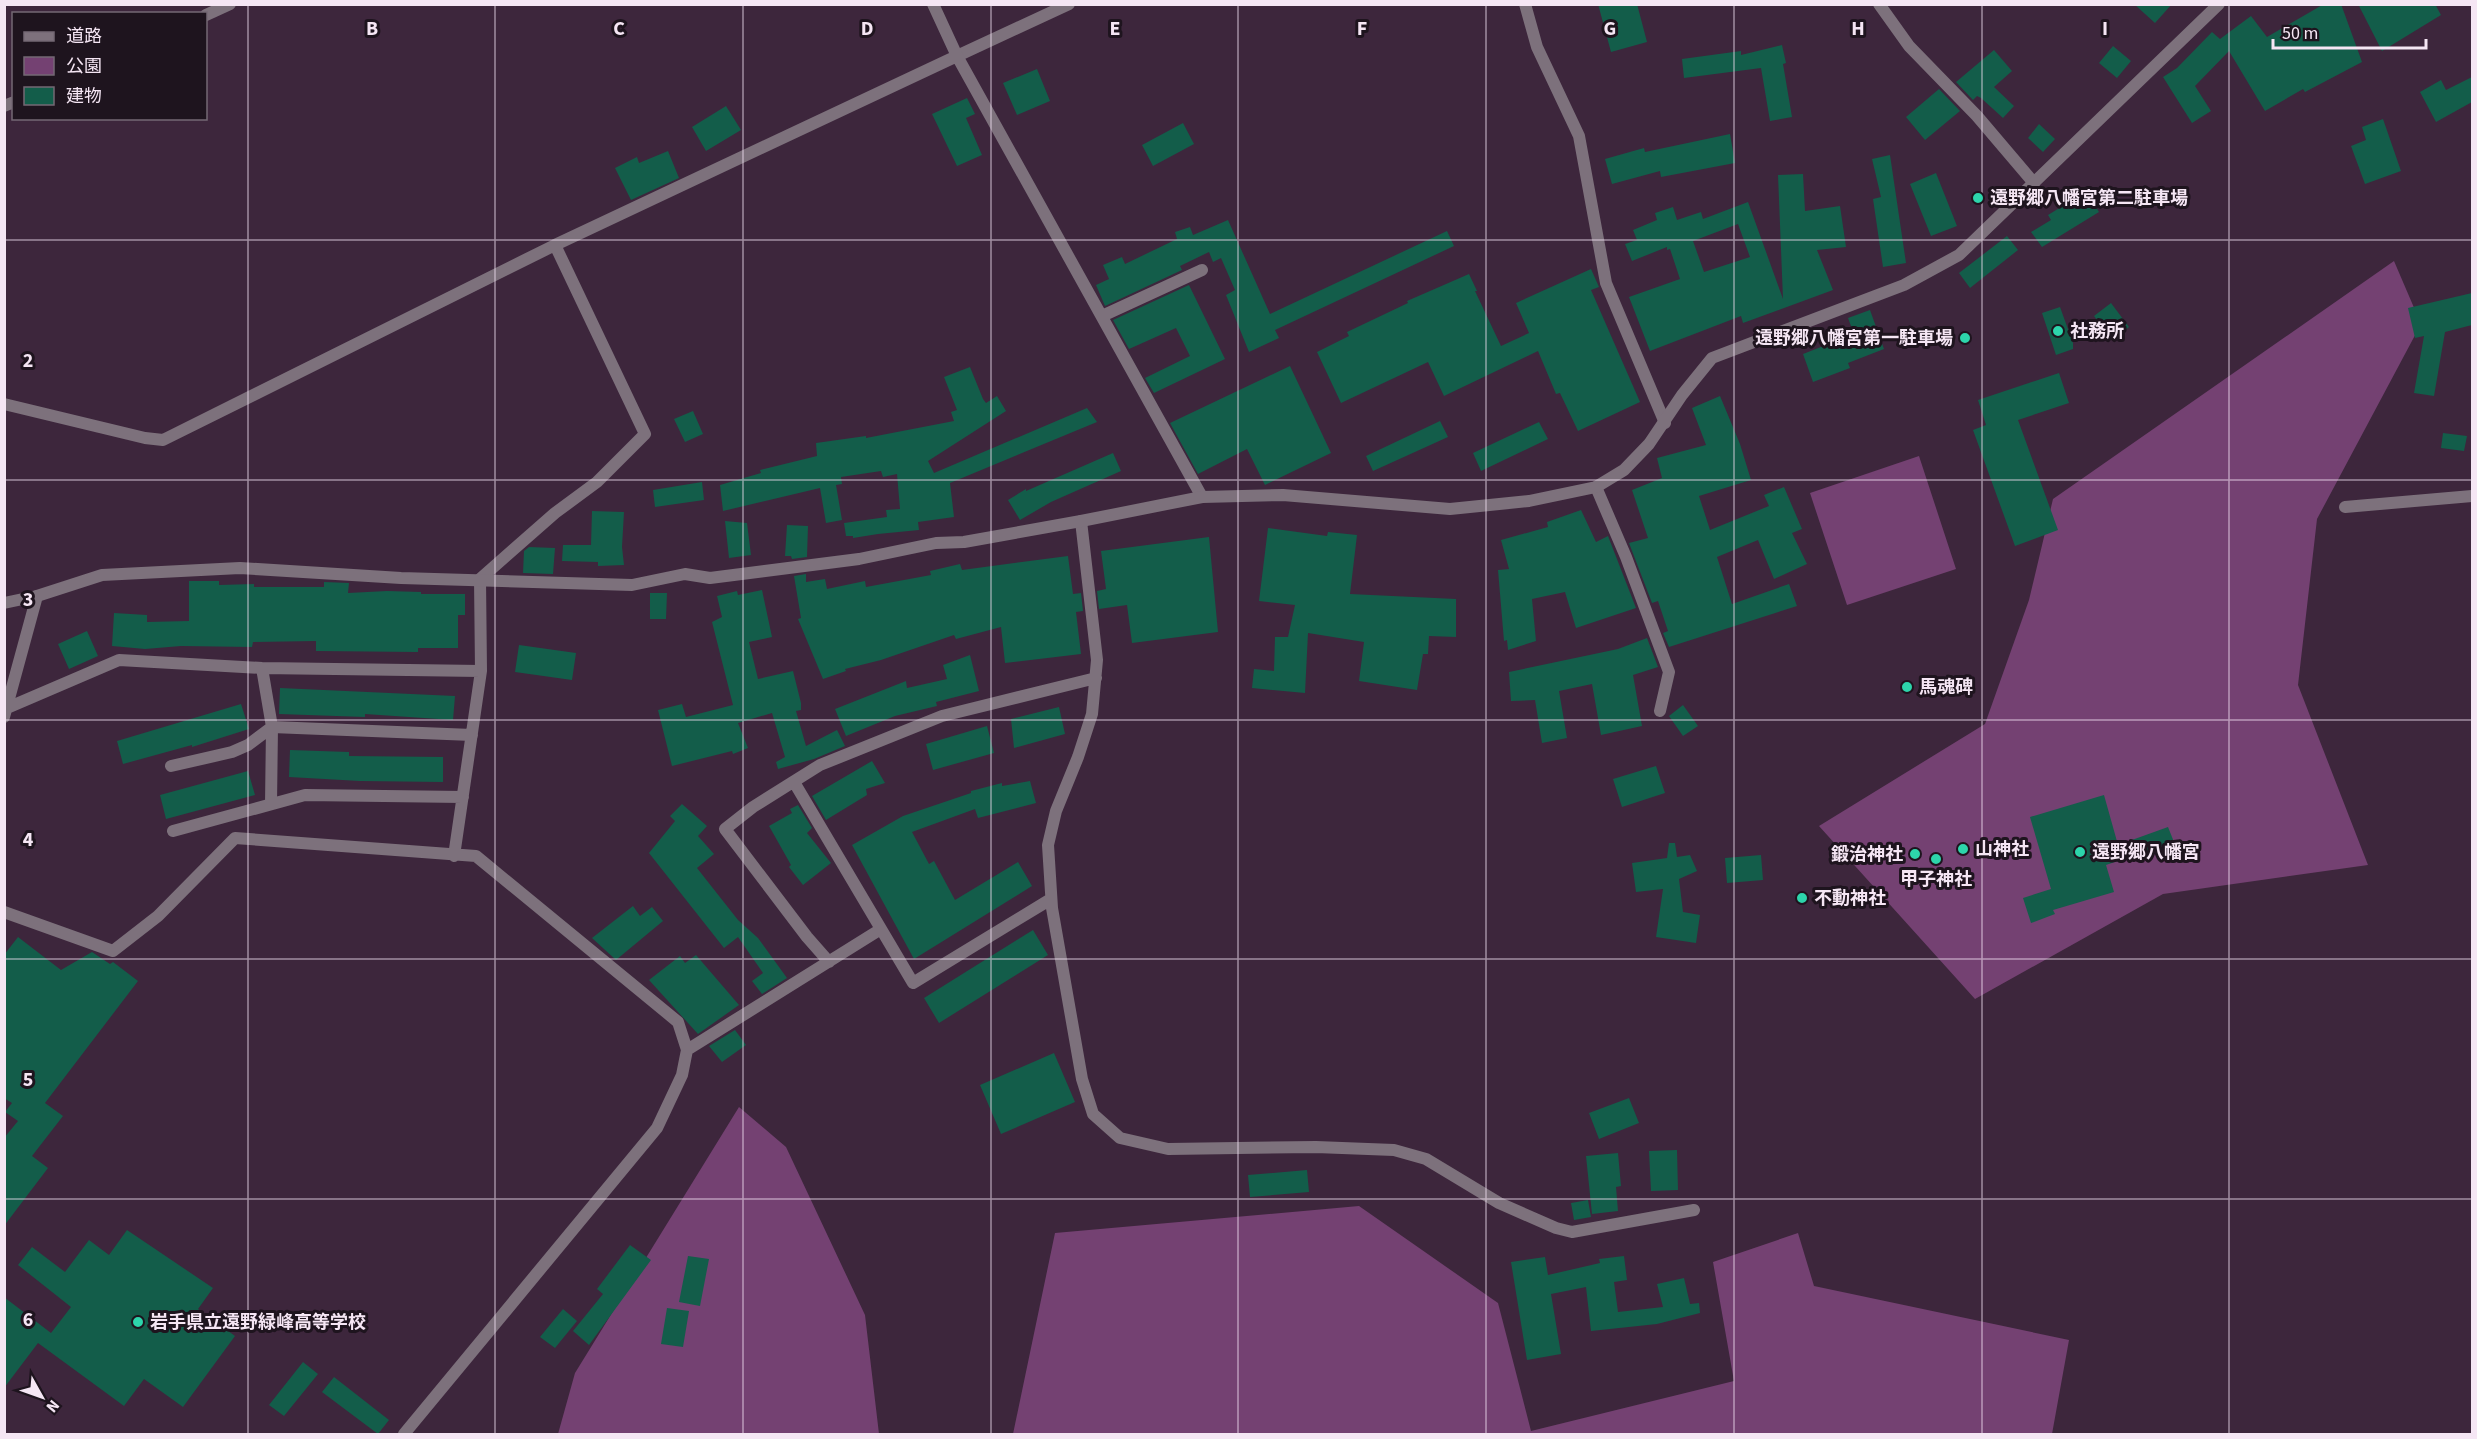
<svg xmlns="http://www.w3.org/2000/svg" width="2477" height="1439" font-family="'Source Sans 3','Noto Sans JP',sans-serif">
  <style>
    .green { fill: #744172 }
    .building { fill: #135d4a; fill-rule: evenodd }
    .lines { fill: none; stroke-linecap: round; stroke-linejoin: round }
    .service { stroke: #7d717c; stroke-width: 12 }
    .minor { stroke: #7d717c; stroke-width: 12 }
    .tertiary { stroke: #7d717c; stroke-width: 12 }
    .grid { fill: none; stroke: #f5e6f4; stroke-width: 1.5; stroke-opacity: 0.55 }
    .poi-dot { fill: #2dd5ab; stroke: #1e141e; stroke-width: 2 }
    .labels { text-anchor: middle; stroke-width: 6; stroke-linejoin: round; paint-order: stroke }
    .poi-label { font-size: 18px; font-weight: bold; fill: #f5e6f4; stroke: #1e141e; text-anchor: start }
    .grid-label { font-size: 20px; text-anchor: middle; font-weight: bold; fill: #f5e6f4; stroke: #1e141e; stroke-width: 6; stroke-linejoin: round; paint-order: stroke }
  </style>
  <rect width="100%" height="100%" fill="#3d263c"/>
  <path class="green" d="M2394,261L2421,324L2317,519L2298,685L2368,865L2163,894L1975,999L1819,826L1985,724L2029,600L2053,499Z
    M1919,456L1956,569L1847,605L1810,493Z
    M739,1107L786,1147L865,1315L879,1434H558L575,1373Z
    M1359,1206L1498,1303L1531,1431L1734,1381L1713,1262L1798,1233L1814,1286L2069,1340L2052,1434H1013L1055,1233Z"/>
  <path class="building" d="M1598,4H1637L1647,42L1611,52Z
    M2134,4H2172L2155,23Z
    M2324,4H2341L2362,62L2305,92L2303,89L2265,111L2229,51L2195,86L2211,111L2192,123L2163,77L2177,68L2212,32L2220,39L2251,16L2267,37Z
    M2358,4H2435L2441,15L2382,51Z
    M1782,45L1786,63L1783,64L1792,117L1770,121L1761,68L1684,78L1682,59L1741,51V55Z
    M2113,46L2131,61L2117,78L2099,63Z
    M1994,50L2012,71L1994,87L2014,106L2003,118L1981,98L1977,96L1973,100L1956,82Z
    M1037,69L1050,101L1017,115L1003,83Z
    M2472,77V102L2436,122L2420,92L2441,80L2446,90Z
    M1939,89L1960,111L1925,140L1906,117Z
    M967,98L975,114L966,118L982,155L957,166L932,114Z
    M726,106L741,130L706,151L692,127Z
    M2383,119L2401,171L2365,184L2351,146L2366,140L2362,127Z
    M1183,123L1194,144L1153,166L1142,145Z
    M2039,124L2055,139L2043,152L2028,138Z
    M1730,134L1735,163L1661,177L1660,171L1612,184L1605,159L1644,148L1645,152Z
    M668,151L679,178L631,200L615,168L637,157L639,163Z
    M1890,155L1906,263L1883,267L1873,199L1881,197L1872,159Z
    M1936,173L1957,226L1931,236L1910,184Z
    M1803,174L1805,211L1840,206L1846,247L1817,250L1833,290L1743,323L1741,316L1650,351L1629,297L1680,279L1670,249L1667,250V247L1632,261L1625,244L1637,240L1633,230L1657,220L1655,213L1673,207L1677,220L1701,212L1703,219L1748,202L1783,299L1778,175ZM1738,224L1750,257L1704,272L1693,241Z
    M2087,191L2099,212L2042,247L2031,232L2051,220L2048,215Z
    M1228,220L1270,314L1447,231L1454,246L1275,330L1279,338L1249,352L1226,295L1235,290L1221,258L1213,262L1209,252L1180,266L1182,270L1105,306L1096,285L1109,279L1103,265L1122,257L1125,264L1177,239L1175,232L1190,227L1193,235Z
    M2007,236L2018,250L1970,288L1959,273Z
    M1591,269L1599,287L1591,290L1640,402L1578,431L1560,393L1556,394L1538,351L1444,396L1428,362L1341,403L1317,352L1349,336L1347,332L1408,303L1407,301L1469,274L1477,291H1475L1501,346L1529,333L1516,303Z
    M1189,285L1225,359L1154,393L1145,378L1190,356L1176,328L1129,349L1113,320Z
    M2472,293V325L2445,332L2434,396L2414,393L2424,336L2415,338L2408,308Z
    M2111,303L2129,327L2112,340L2094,316Z
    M2060,307L2073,343V349L2056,355L2042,313Z
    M1870,310L1884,349L1848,363L1850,368L1813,382L1803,354L1854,334L1848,318Z
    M1290,366L1331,453L1265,485L1247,449L1198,474L1170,423Z
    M970,367L983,399L986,403L997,396L1006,411L928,461L934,473L1087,408L1097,422L950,483L954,517L918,522L919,530L878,534L853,538V536H846L844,523L887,517L886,510L900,509L897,474L883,477L881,471L841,477L842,484L836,485L842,520L826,523L820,488L723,511L720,485L761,473L760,470L817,456L816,443L866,436V438L954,421L951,412L957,410L944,377Z
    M2059,373L2069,403L2018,420L2058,530L2015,546L1973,430L1986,425L1978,400Z
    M1720,396L1740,444L1751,480L1699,496L1710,530L1769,506L1764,495L1784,487L1802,529L1792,533L1807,564L1774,579L1758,540L1717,557L1732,604L1789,584L1797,606L1669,647L1663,633L1668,631L1658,601L1652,603L1629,543L1648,538L1632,490L1662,478L1657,458L1706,445L1692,408Z
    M693,411L703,434L685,442L674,419Z
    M1440,421L1448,437L1373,471L1366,456Z
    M1539,422L1548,439L1481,471L1473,453Z
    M2443,433L2467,436L2464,451L2441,448Z
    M1113,453L1121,471L1051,502L1020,520L1008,500L1026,489V491Z
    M702,482L704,500L655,507L653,490Z
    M1581,510L1596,542L1608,536L1636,608L1576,628L1565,592L1532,599L1536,641L1508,650L1507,640L1504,641L1498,570L1509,569L1501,540L1548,527L1547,522Z
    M592,511L624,512L622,547L624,565L598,566V562L562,561L563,545H591Z
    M725,521L747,523L751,555L729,558Z
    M787,525L808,526L807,557L792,559L791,556H785Z
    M1268,528L1327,536L1328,532L1357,535L1350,594L1456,599V637L1429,636L1428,654H1423L1417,690L1359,681L1364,642L1308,633L1305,693L1252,688L1254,669L1274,671L1275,637H1288L1295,605L1259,601Z
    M1209,537L1218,632L1132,643L1127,605L1099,609L1097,591L1106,589L1101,551Z
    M529,547L555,548L553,574L523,573L524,551Z
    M1068,556L1073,594L1081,593L1083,611L1076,612L1081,654L1005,663L1001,627L956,639L954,635L881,660L845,669L846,671L823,679L798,619L801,618L794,576L806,574V582L825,579L827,589L865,581L866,587L931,575L930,571L960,564L962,570Z
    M189,581H219V585L254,584V587H324V582L349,583L348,593L387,591L421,592V594H465V615H458V648H418V652L316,651V641L253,642L252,647L181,646L145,649L112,646L114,613L147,615V622L189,621Z
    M762,590L772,637L749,642L758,679L793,671L801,703V710L796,711L806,746L837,730L845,746L814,759L778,769L776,762L785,757L772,713L738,723L748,748L733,754L732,751L672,766L658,710L682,704L686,717L733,705L712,622L722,617L717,596L737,591L738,595Z
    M650,593H667L666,619H650Z
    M87,631L98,656L69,669L58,644Z
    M1647,638L1658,667L1633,675L1642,726L1601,735L1592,684L1559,691L1567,738L1542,743L1535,700L1511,701L1509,672L1618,649Z
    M519,645L576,653L572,680L515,672Z
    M970,655L979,691L936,702L937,706L895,716L846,736L835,709L906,681L907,688L947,679L943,665Z
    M280,688L455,696L453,720L365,714V717L279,714Z
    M241,704L249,729L192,747V745L123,764L117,741Z
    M1683,705L1698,726L1683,736L1669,716Z
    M1059,707L1065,734L1014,748L1011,719Z
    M987,726L994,753L933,770L926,744Z
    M290,750L349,752V756L443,757V782L360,781L289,777Z
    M872,761L885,783L866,789L867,795L826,820L812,796Z
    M1656,766L1665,793L1622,807L1613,779Z
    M248,771L255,795L166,819L160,795Z
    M1030,781L1036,803L978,818L975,809L912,832L929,864L934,861L955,900L1018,862L1032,886L914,959L852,845L903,816L971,793V791L1002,783V786Z
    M2104,795L2118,845L2168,827L2174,842L2106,865L2114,892L2053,910L2055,914L2031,923L2023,898L2051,889L2030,817Z
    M682,804L707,826L698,836L714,854L697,868L738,920L758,938L787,978L762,994L752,981L763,973L738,937L724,948L649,853L675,821L670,816Z
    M798,805L812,828L807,833L831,863L803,885L789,867L791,865L769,826L792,813L790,809Z
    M1669,843H1675L1677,857L1690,855L1697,871L1679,879L1683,912L1700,915L1696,943L1656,937L1663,889L1636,892L1632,863L1667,858Z
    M1761,855L1763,880L1727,883L1725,858Z
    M633,906L640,916L652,907L663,921L616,960L592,938Z
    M1033,930L1048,955L939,1023L924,998Z
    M18,937L61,970L92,952L110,964L113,962L138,981L45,1103L63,1116L32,1156L48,1168L4,1226V1138L18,1121L5,1112L12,1103L4,1098V955Z
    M696,955L739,1005L698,1034L649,980L680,956L685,963Z
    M735,1030L746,1045L722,1062L709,1046Z
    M1054,1053L1075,1102L1001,1134L980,1085Z
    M1629,1098L1639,1123L1599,1139L1589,1113Z
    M1677,1150L1678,1190L1651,1191L1649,1151Z
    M1618,1153L1621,1186L1616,1187L1618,1211L1592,1214L1586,1156Z
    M1307,1170L1309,1192L1250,1197L1248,1175Z
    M1588,1200L1591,1217L1574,1220L1571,1203Z
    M127,1230L213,1288L198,1309L235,1336L183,1407L144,1379L124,1406L38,1343L4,1388V1297L51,1333L71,1307L18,1265L32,1247L65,1272L89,1240L109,1255Z
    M630,1245L651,1260L589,1345L573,1331L603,1294L597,1289Z
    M688,1256L709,1259L700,1306L679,1302Z
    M1624,1256L1627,1280L1614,1282L1618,1312L1663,1307L1657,1284L1684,1278L1690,1304L1699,1303L1700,1313L1657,1324L1591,1331L1586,1287L1551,1294L1561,1354L1527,1360L1511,1262L1545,1257L1548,1275L1600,1263L1599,1259Z
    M667,1308L689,1311L683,1347L661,1344Z
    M563,1309L577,1321L555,1348L540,1337Z
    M303,1362L318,1374L284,1416L269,1405Z
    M334,1377L389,1420L378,1434L322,1392Z"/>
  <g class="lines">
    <path class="service" d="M1879,4L1909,46L1977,116L2034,183
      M957,56L1069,4
      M2345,507L2472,496"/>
    <path class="minor" d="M933,4L957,56L1202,497
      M1525,4L1537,47L1579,136L1606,283L1665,423
      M206,15L230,4
      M4,106L14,102
      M1102,316L1202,270
      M4,404L145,438L163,440L555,245L957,56
      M1596,487L1626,557L1669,672L1660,711
      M1081,521L1097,660L1092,714L1078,757L1056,811L1048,845L1052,908L1082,1079L1093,1114L1120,1138L1168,1149L1316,1147L1394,1150L1426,1159L1499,1203L1556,1228L1572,1232L1694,1210
      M262,668L272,727L472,735
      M7,708L119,660L262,668L481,671
      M4,717L37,596
      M171,766L232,752L248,745L272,727
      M794,782L913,983L1051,899
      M271,804L272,727
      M173,831L305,795L463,797
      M454,856L481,671L480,579L555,513L597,482L645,434L555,245
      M4,912L113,951L158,916L235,838L476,856L678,1022L687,1050L682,1075L657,1128L404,1434
      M829,962L807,937L725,829L753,807L820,765L942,716L1096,678
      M687,1050L881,929"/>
    <path class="tertiary" d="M4,603L37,596L102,575L240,568L401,578L632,585L685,574L710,578L859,559L936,543L964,542L1081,521L1202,497L1283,495L1450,509L1529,501L1596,487L1624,470L1649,444L1682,395L1712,358L1904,285L1959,255L2219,4"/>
  </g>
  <path class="grid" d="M248,4V1434M495,4V1434M743,4V1434M991,4V1434M1238,4V1434M1486,4V1434M1734,4V1434M1982,4V1434M2229,4V1434M4,240H2472M4,480H2472M4,720H2472M4,959H2472M4,1199H2472"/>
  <g class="poi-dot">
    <circle cx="1978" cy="198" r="6"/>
    <circle cx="2058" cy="331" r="6"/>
    <circle cx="1965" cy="338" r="6"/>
    <circle cx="1907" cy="687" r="6"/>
    <circle cx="1963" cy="849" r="6"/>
    <circle cx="2080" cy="852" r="6"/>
    <circle cx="1915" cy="854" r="6"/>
    <circle cx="1936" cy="859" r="6"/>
    <circle cx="1802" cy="898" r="6"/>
    <circle cx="138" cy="1322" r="6"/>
  </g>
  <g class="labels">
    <g class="poi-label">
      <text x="1990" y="204">遠野郷八幡宮第二駐車場</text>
      <text x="2070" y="337">社務所</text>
      <text x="1953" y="344" text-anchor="end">遠野郷八幡宮第一駐車場</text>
      <text x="1919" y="693">馬魂碑</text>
      <text x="1975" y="855">山神社</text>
      <text x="2092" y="858">遠野郷八幡宮</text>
      <text x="1903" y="860" text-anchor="end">鍛治神社</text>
      <text x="1936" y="885" text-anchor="middle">甲子神社</text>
      <text x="1814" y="904">不動神社</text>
      <text x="150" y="1328">岩手県立遠野緑峰高等学校</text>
    </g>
  </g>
  <g class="grid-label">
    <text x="372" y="35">B</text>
    <text x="619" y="35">C</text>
    <text x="867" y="35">D</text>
    <text x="1115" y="35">E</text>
    <text x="1362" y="35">F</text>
    <text x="1610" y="35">G</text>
    <text x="1858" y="35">H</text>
    <text x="2105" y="35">I</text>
    <text x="28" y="367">2</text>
    <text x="28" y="606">3</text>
    <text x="28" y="846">4</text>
    <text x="28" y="1086">5</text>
    <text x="28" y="1326">6</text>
  </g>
  <rect width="2477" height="1439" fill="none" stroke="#f5e6f4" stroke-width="12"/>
  <rect x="12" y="12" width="195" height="108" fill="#1e141e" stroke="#746874" stroke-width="1.5"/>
  <rect x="24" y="32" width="30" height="9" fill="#7d717c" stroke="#746874" stroke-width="1.5"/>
  <text x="66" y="42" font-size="18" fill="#f5e6f4">道路</text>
  <rect x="24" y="57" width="30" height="18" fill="#744172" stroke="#746874" stroke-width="1.5"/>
  <text x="66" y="72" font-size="18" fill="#f5e6f4">公園</text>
  <rect x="24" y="87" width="30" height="18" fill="#135d4a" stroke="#746874" stroke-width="1.5"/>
  <text x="66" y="102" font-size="18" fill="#f5e6f4">建物</text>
  <g transform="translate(42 1397) rotate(130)" stroke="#1e141e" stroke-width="4.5" paint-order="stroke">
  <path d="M0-4.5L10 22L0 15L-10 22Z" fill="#f5e6f4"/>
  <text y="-9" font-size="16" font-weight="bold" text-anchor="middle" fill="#f5e6f4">N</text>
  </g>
  <path d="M2273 39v9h153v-9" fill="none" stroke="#f5e6f4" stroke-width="3"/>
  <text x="2282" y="39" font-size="18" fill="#f5e6f4" stroke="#1e141e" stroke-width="4.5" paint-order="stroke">50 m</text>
</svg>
